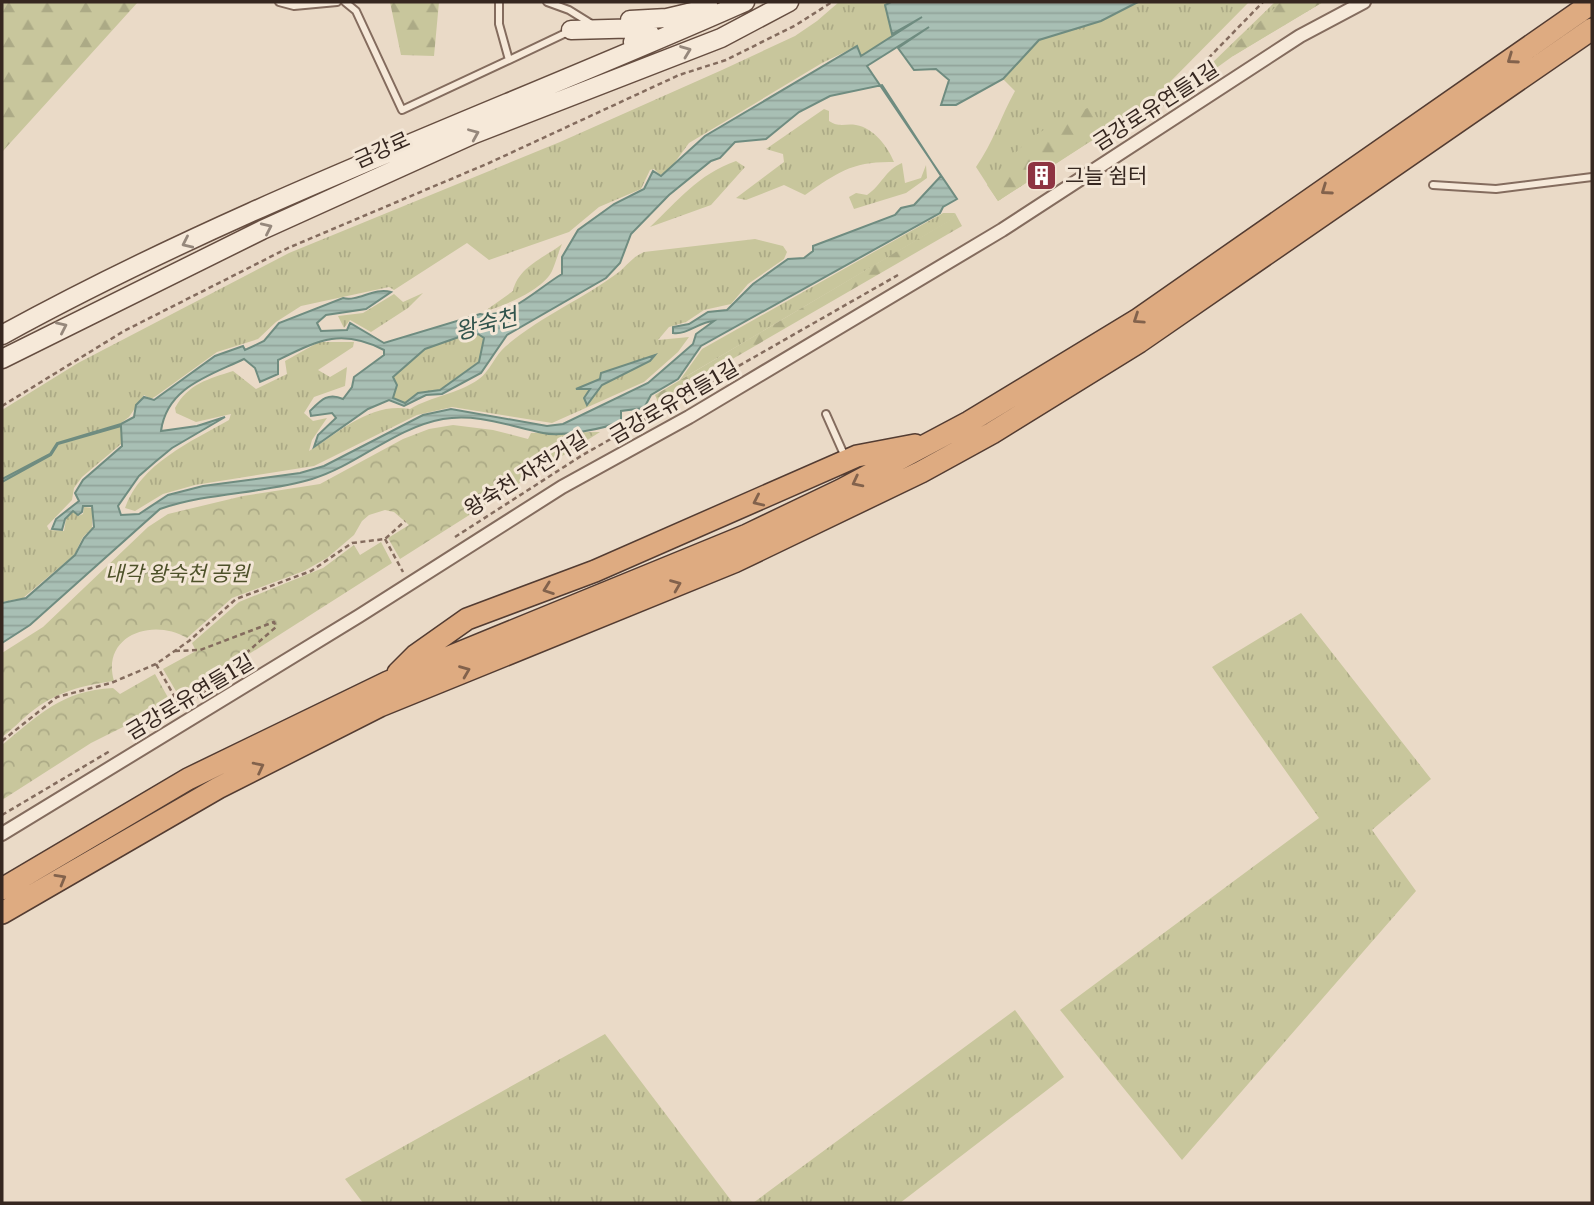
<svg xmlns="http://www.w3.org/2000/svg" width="1594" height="1205" font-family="Merriweather,'Noto Sans KR',serif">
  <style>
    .grass { fill: url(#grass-tufts) }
    .forest { fill: url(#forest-firs) }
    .park { fill: url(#park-crowns) }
    .water { fill: url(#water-rules); stroke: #6f8c80; stroke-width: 2; fill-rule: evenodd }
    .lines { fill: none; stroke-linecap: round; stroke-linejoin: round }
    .service-casing { stroke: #846c5e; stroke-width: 10 }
    .minor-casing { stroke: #846c5e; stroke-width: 16 }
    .secondary-casing { stroke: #664e41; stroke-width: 21 }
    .trunk-casing { stroke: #533c32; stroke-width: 24 }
    .path { stroke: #846c5e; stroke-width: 2.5; stroke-dasharray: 5 3.5; stroke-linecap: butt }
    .service { stroke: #f6e9d9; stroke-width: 6 }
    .minor { stroke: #f6e9d9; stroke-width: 12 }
    .secondary { stroke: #f6e9d9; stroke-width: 18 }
    .trunk { stroke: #deab81; stroke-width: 21 }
    .oneway { stroke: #96887c }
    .oneway2 { stroke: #82624c }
    .labels { text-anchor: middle; stroke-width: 6; stroke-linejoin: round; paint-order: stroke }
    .street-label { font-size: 21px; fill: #362720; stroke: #f3e6d6 }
    .poi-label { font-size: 21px; fill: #362720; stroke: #f3e6d6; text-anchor: start }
    .park-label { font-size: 21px; font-style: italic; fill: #4d5129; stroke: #f3e6d6 }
    .water-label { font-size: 23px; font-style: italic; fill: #31544d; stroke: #f3e6d6 }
  </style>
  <defs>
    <pattern id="grass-tufts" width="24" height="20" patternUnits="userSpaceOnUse" patternTransform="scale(1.75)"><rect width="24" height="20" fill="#c8c69c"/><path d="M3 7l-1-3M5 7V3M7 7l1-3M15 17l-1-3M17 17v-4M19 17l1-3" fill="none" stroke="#acaa86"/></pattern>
    <pattern id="forest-firs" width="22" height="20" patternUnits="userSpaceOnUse" patternTransform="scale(1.75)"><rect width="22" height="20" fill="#c8c69c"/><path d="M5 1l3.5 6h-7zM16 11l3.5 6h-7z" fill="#acaa86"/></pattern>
    <pattern id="park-crowns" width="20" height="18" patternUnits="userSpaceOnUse" patternTransform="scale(1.75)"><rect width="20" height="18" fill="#c8c69c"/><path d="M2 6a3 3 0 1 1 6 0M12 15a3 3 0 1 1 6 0" fill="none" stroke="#acaa86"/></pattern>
    <pattern id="water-rules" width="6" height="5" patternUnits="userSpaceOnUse" patternTransform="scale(1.75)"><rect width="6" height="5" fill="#a8bfb4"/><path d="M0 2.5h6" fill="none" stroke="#91a49a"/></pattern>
  </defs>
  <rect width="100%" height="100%" fill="#eadac7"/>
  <path class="grass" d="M839,2H891L885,5L923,17L860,57L857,46L822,63L689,143L670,169L660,175L654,169L650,170L641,189L599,207L569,232L489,260L467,243L394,290L389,287L301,306L276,322L258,339L217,352L156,396L151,399L144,395L129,417L121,423V444L82,477L74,488L72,500L47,526L49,530L64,531L66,519L74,511L78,516L83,514L84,507L92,508V528L83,537L74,555L23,598L2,602V410L78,363L289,253L560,142L722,70L795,36L817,21Z
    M1138,2H1249L1167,85L1136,112L998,201L976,167C993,143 1001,116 1015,91L1003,79L1039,40L1101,21Z
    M1275,2H1323L1233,56L1179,95Z
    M824,109L829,111V121C840,128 845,123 856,125C874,128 888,147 894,162C853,161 838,172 805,195L784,185L746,200L736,198L784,162L783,154L766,149Z
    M736,161L745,167L711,205L650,227C679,200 697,175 736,161Z
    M902,163L905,183L921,178L926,165L927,178L906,193L854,209L849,197L856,193L867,195C882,185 885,170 902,163Z
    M943,213H955L951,220L680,380L702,349Z
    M755,239L783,246L787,252L784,259L748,284L731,304L704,310L686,322L669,327L658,340L689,337L678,352L644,382L552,423L452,407L417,415L314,466L195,485L163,494L135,511L125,508C140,464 192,441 229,420L231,414L196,422L176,413L175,408C188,384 208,379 233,371L256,389L287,374L285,361L319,342H354L353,347L318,370L330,377L347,367L345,386L314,397L304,413L313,421L327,418L312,440L309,451C341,431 371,402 410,409C432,396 458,394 479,379C490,371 495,355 506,346C541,316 583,299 619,272C628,264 633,257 644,252Z
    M562,244C558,253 556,262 552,271C544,289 503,307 485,311L513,291C518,267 544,258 562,244Z
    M423,293L408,308L371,332L350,320L344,328L338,316L363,313L394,294L403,302Z
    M478,334L484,338L479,361L440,390L419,393L405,403L393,398L392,377L425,349L459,337Z
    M1301,613L1431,779L1372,830L1416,891L1182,1160L1060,1010L1319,818L1212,667Z
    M1015,1010L1064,1077L900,1203H753Z
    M605,1034L733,1203H363L345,1179Z"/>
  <path class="forest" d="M2,2H138L2,152Z
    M390,2H439L434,56L401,55Z
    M1281,2H1323L1233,56L1230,49Z
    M1090,107L1106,131L998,201L987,185C1019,145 1041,126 1090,107Z
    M955,213L962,226L658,402L655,395L950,220Z"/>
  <path class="park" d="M453,425L493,430L528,439L531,433L600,432L400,559L388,538L409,525L394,512L385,510L369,515L362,521L354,535L327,558L304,571L232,598L187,638C152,617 101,636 114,681C83,685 56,692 31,712C21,720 12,730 2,737V653L43,627L148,527L168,514L243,496L320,484L403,439L429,429Z
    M381,542L392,563L180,698L163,669L196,651L192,643L239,602L323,568L354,545L360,555Z
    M155,674L171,703L91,743L2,800V745C40,714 61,691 113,688L120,694Z"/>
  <path class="water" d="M891,2H1138L1101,21L1039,40L1003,79L956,105H941L949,80L936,69L914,70L898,48L929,27L867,66L957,199L943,207L940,213L701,346L678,379L651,395L644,408L621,411V421C605,429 561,437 543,433C509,426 477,413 443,419C394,428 358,465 312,479C262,494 209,492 160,509L30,625L2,643V603L26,598L75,555L84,538L94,527L92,506H83L82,512L78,515L73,511L65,519L62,530L52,529L56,519L79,501L75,493L83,480L122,446L121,426L58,444L51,455L2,482V479L50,454L57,443L121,424L134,417L136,405L144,397L154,400L215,356L243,346L245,350L264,341L279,323L343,298C358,302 374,287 391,292L366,309L326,315L317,323L321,331L347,330L350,323L384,343L480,314C509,319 538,288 562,274V257L578,230L614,204L644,189L653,171L661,176L705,136L857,46L861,56L922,17L892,34L885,5ZM882,85L941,176L914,205L901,208L895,215L813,246V251L804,258L788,259L753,284L727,310L708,312L689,324L673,327V333C688,335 698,322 714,321L696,334L693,344L648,383L563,424L547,426L451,409L423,415L324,466L300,473L203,486L168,495L139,514L121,515L118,506L139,476L155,462L172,448L225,417L197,426L161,431C167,387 209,376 244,359L255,368L260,382L278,374V360C319,340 341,328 384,350V355L354,377L352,387L343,399C328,392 321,400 310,411L311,416L332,413L336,418L318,435L314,447L368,409L389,400L404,406L426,395L442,394L481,373L507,335L606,278L620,263L631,234L669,195L711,161L720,158L735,142L766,139L799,112L830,96ZM478,334L484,338L479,362L440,390L418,393L405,403L393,398L397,385L393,377L425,349L459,337Z
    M655,355L650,361L602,385L587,405L584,398L590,389H576L600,379L601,373Z"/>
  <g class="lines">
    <defs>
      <path id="service" d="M279,2L294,6L337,2
        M345,2L356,11L402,110L509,60
        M499,2V24L509,60L570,31
        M547,2L569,10L590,23
        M1433,185L1496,189L1592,177
        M826,414L846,459"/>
      <path id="minor" d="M2,834L359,616L562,487L689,417L1002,230L1300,36L1364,2"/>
      <path id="secondary" d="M630,20L667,18L709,8
        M571,30L646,28L650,34L633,42
        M2,335C240,204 497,112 745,2
        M2,359L262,230L474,134L721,38L789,2"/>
      <path id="trunk" d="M398,673L416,655L467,619L595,571L857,456L915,445
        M2,889L188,779L388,682L747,535L841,490L969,422L1137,320L1592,3
        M2,913L218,788L380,706L734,562L921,472L992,433L1139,342L1592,29"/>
    </defs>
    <use href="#service" class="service-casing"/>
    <use href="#minor" class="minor-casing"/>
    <use href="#secondary" class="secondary-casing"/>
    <use href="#trunk" class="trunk-casing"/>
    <path class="path" d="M1155,113L1263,2
      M2,406L124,331L288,248L489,163L679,75L726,60L796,25L832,2
      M455,537L581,456L898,275
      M385,539L403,572
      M175,651L200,650L274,622L276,627L198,695
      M156,664L181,708
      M190,702L217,685
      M2,741L57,697L111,683L156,664L189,641L236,599L311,571L352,543L385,539L405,521
      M2,815L110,751"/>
    <use href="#service" class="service"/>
    <use href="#minor" class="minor"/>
    <use href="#secondary" class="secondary"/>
    <use href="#trunk" class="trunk"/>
  </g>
  <defs><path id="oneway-chevron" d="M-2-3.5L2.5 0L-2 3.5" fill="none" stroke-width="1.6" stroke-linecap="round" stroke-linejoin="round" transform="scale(1.75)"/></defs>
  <g class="oneway">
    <use href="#oneway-chevron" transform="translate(686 51) rotate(-21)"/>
    <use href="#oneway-chevron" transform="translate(474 134) rotate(-23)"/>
    <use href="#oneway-chevron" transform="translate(267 228) rotate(-25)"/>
    <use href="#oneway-chevron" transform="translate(187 243) rotate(155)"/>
    <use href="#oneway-chevron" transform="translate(62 327) rotate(-25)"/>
  </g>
  <g class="oneway2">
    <use href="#oneway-chevron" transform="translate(1512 59) rotate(145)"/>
    <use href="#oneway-chevron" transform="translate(1326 190) rotate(145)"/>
    <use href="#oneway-chevron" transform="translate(1138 319) rotate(146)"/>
    <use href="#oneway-chevron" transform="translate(857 482) rotate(153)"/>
    <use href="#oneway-chevron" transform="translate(758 501) rotate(155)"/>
    <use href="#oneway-chevron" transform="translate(676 585) rotate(-22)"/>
    <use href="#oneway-chevron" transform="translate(548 589) rotate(160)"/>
    <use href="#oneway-chevron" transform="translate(465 671) rotate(-22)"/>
    <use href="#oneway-chevron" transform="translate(259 767) rotate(-27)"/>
    <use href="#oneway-chevron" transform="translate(61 879) rotate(-30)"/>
  </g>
  <defs>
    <symbol id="building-square" viewBox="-11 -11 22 22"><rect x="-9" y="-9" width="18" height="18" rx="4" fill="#8e3342" stroke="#f3e6d6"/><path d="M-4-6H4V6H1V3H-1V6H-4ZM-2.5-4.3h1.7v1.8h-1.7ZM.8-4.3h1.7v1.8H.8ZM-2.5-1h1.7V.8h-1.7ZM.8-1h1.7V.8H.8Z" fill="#fff"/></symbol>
  </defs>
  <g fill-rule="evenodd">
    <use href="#building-square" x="1024" y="158" width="35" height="35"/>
  </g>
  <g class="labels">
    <g class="street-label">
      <text transform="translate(1156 106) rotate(-33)" y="7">금강로유연들1길</text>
      <text transform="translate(382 150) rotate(-24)" y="7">금강로</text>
      <text transform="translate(674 402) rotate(-30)" y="7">금강로유연들1길</text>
      <text transform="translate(526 474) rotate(-32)" y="7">왕숙천 자전거길</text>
      <text transform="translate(190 697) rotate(-31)" y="7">금강로유연들1길</text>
    </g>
    <g class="poi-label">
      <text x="1065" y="183">그늘 쉼터</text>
    </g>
    <g class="park-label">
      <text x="177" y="581">내각 왕숙천 공원</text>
    </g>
    <g class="water-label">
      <text transform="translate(486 324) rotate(-15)" y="8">왕숙천</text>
    </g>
  </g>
  <rect width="1594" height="1205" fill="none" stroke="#362720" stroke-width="7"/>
</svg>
